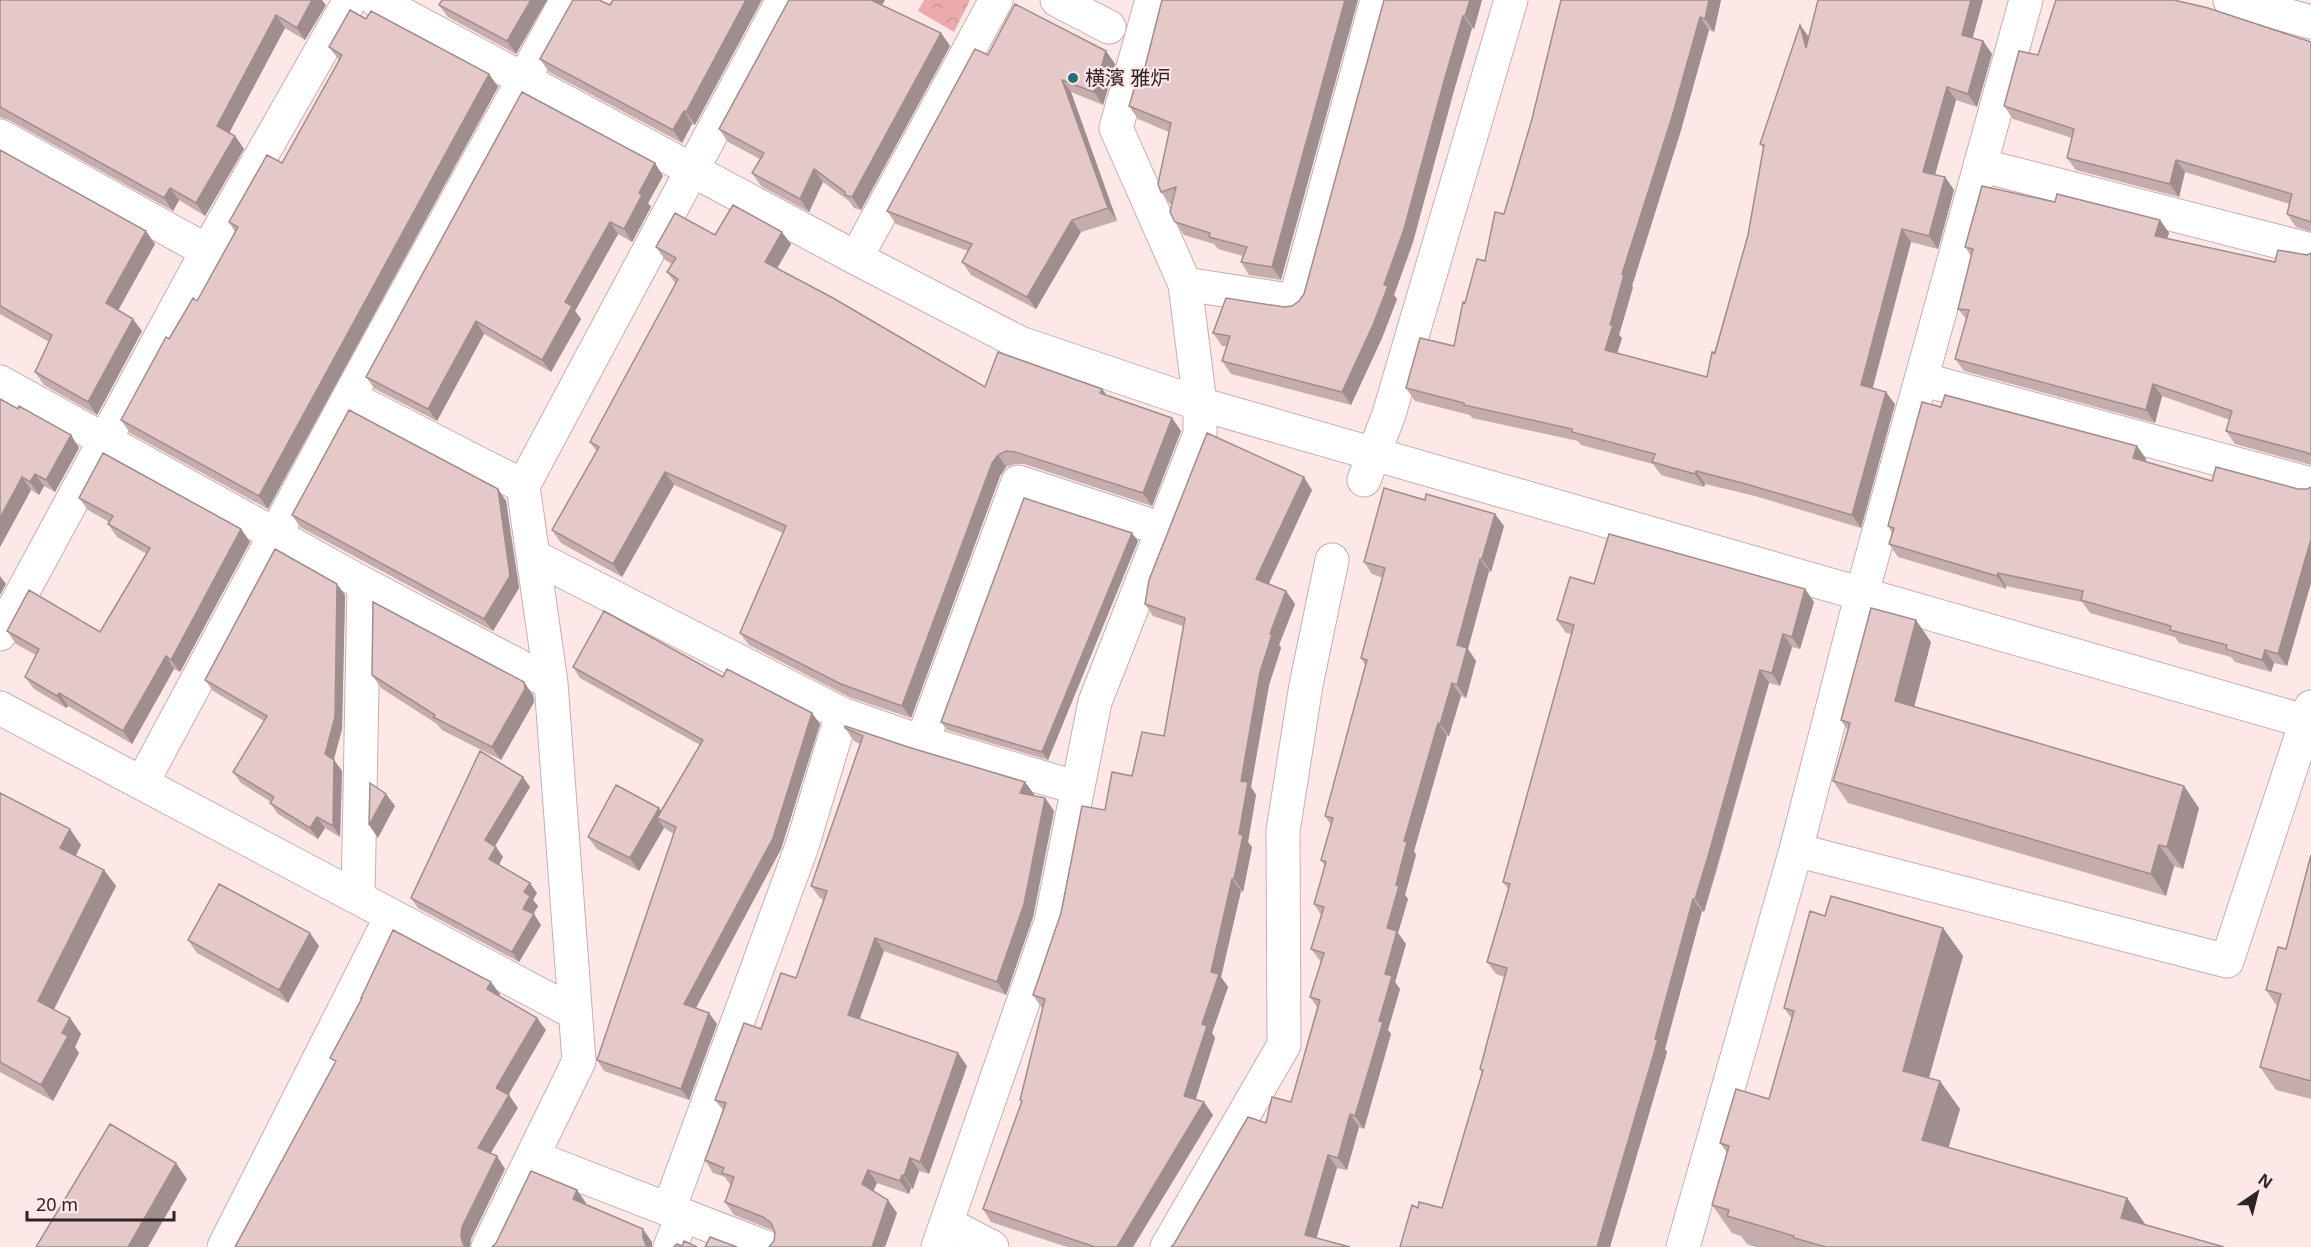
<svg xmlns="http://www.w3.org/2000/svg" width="2311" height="1247" font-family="'Noto Sans','Noto Sans JP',sans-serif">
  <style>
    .forest { fill: url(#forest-crowns) }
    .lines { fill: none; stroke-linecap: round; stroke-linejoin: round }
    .street-casing { stroke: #c9aeaf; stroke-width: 35 }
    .street { stroke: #fff; stroke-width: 33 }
    .wall { fill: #c5adad }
    .shaded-wall { fill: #a08d8d }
    .building { fill: #e5c9c9; stroke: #a08d8d; stroke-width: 1.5 }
    .poi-dot { fill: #266e79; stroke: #fee7e7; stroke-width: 2 }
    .labels { text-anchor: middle; stroke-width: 4.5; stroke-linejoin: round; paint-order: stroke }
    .poi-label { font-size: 20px; fill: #2f2425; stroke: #fee7e7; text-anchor: start }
  </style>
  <defs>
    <pattern id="forest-crowns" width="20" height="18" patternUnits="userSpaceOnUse" patternTransform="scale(1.5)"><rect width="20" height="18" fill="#ebaaad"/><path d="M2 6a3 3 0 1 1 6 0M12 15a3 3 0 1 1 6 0" fill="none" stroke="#ca9295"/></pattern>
  </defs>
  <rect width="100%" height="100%" fill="#fee7e7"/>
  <path class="forest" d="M924,0H970L954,32L918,11Z"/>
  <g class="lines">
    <defs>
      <path id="street" d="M376,0L856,258L1020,343L1200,404L2311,723
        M1057,0L1109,27
        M2230,0L2311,22
        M0,136L207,251
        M1980,165L2311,250
        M856,258L996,0
        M1185,284L1295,301L1377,0
        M1921,379L2311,484
        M0,382L364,584L551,683
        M349,397L523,486
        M1364,480L1389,414L1511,0
        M533,556L842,714L922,742L1078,788
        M0,634L207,251L350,0
        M0,708L575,1013
        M922,742L1018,482L1162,529
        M142,783L349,397L567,0
        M1796,850L2227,961L2311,707
        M358,898L364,584
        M533,1157L765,1247
        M669,1209L802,846L842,714
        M948,1224L992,1247
        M224,1247L391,917
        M488,1247L579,1061L551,683L523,486L783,0
        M670,1247L683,1215
        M938,1247L1051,922L1095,702L1200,434V404L1185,284L1116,128L1152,0
        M1167,1247L1284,1045L1283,831L1306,685L1332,560
        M1683,1247L1796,850L1862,593L2026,0"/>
    </defs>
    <use href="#street" class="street-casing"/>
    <use href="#street" class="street"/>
  </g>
  <path class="wall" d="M0,0L326,5L305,40L285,28L229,133L235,136L244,149L205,216L179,200L173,211L9,120L0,117Z
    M547,0L516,54L448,17L439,5Z
    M613,0L695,125L692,124L682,143L549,72L540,59L610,5Z
    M1384,0H1482L1474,29L1472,28L1453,94L1413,242L1394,295L1397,299L1382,338L1351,405L1231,374L1222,361L1227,346H1222L1213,333L1284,307L1292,306L1299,301L1304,294Z
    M1561,0H1721L1714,32L1709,30L1681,130L1632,286L1633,287L1619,335L1622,338L1617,353L1707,377L1748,235L1764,149L1760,144L1808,37L1973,38L1983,41L1992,54L1977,107L1956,100L1935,175L1945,177L1954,190L1938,249L1911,242L1873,388L1895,404L1861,528L1755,496L1705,484L1704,487L1661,475L1653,464L1581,445L1578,441L1472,418L1470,415L1415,401L1406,388L1454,346L1465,303L1485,261L1504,214L1532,119Z
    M882,5L941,33L950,46L861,210L854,208L849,201L823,182L809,212L761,186L752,173L760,159L728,142L719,129Z
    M366,19L489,74L498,87L268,509L130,433L121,420L169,339L197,301L235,232L229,222L282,163L339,60L329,47Z
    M2311,42V232L2296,227L2287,214L2290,204L2185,172L2179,197L2076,170L2067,158L2072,138L2013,119L2004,106L2038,55Z
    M1106,51L1115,64L1103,105L1071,92L1117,221L1081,232L1036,309L971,275L962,262L968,251L896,224L887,211L988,55Z
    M1144,71L1281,280L1249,275L1241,262L1243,256L1218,249L1214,244L1184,235L1175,222L1172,204H1170L1161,192L1169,132L1138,119L1129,106Z
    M0,150L155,244L118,310L142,331L97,415L44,385L35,372L49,342L0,314Z
    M663,176L648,203L651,207L632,242L618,234L575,311L581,319L551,372L484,334L437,421L375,389L366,377Z
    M2055,202L2160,220L2169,233L2167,238L2275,262L2307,255L2311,253V465L2235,444L2226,431L2230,420L2162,396L2155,423L1964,371L1955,359L1967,320L1958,309L1971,256L1965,247Z
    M715,235L791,244L777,268L985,387L1102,389L1107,396L1172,418L1181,431L1152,506L1024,464H1015L1006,467L1000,476L911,718L849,697L749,645L740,633L783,533L674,485L622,577L561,543L552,530L597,452L590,442L676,284L667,272L672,264L665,260L656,247Z
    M0,399L71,435L79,448L55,492L44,486L39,495L31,490L0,547Z
    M1941,407L2137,446L2146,459L2145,462L2212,481L2298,489H2307L2311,487V583L2287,666L2274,663L2271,672L2235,662L2231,657L2179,643L2175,637L2090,613L2082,602L2006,586V589L1898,557L1889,544L1892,533L1888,526Z
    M498,489L506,501L519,588L493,631L300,527L292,515Z
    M1312,490L1269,584L1286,591L1295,604L1279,645L1281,648L1269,685L1251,787L1256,795L1248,842L1252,847L1243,892L1241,891L1221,977L1228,987L1212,1033L1215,1038L1195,1100L1213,1115L1133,1247H1067L991,1222L983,1209L1022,1103L1020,1100L1043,1008L1041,1007L1033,995L1105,810L1164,736L1183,626L1153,616L1145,604Z
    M79,498L241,529L250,542L180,672L174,669L132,744L68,706L66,708L34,689L25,677L36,655L16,644L7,631L100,632L147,554L117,537L108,524L109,522L88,510Z
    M1504,526L1491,572L1489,571L1468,649L1476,661L1466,698L1461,696L1449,736H1447L1414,851L1416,855L1405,895L1408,899L1398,933L1406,944L1395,982L1400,989L1388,1030L1391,1034L1364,1129L1359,1127L1347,1170L1337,1168L1316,1238L1174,1244L1266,1123L1291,1102L1317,1007L1310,997L1321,962L1311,949L1321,915L1314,904L1325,866L1321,860L1331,825L1325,816L1365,665L1361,658L1383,578L1372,574L1364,562Z
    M1138,541L1048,760L947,730L941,722Z
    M1594,584L1805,589L1814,602L1800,649L1792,647L1780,686L1769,683L1716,873L1704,912L1702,911L1665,1049L1667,1052L1610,1247H1400L1418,1208H1442L1482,1073L1480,1069L1504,977L1496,974L1487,962L1508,889L1503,882L1572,634L1566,633L1557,620Z
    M345,595L342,729L334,760L342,771L340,837L325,828L318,839L278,814L270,803L271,802L241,783L233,772L264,721L213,691L205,680Z
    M1931,642L1914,707L2199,808L2183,869L2174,866L2166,896L1848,803L1833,781L1848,731L1841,720Z
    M573,667L723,677L820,724L781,849L696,1008L717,1024L689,1100L604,1071L597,1060L674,834L664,828L639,871L597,849L588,837L659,808L661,811L700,745L580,678Z
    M372,675L533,695L534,702L501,760L442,730L437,724L381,688Z
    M845,728L1034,794L1033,796L1045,798L1054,811L1033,917L1006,995L884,951L860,1019L967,1066L929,1174L919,1171L913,1189L911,1188L909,1194L877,1183L873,1191L897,1213L885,1247H769L774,1241V1232L772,1230L734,1215L725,1202L731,1186L725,1177L713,1173L705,1160L723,1110L715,1100L796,978L824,900L820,898L811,886L860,744L854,741Z
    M530,787L495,846L503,857L499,865L537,893L533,900L538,906L533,914L541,925L519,962L418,908L411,898Z
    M0,793L81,845L76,856L104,870L116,886L54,1009L70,1018L81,1034L75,1047L79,1053L53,1101L0,1072Z
    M2311,855V1099L2276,1090L2260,1067L2277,1006L2266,990L2286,949Z
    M1825,916L1943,928L1963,956L1929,1078L1960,1109L1949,1147L2127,1198L2145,1224L2224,1247H1755L1747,1244L1741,1236L1732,1233L1712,1205L1727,1153L1720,1143L1769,1099L1792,1019L1784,1008Z
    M188,940L319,946L288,1003L197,953Z"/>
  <path class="shaded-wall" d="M312,0H322L326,5L305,40L297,28Z
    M531,0H547L516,54L507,41Z
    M746,0H762L695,125L686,112Z
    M870,0H885L878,12Z
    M1345,0H1358L1281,280L1272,267Z
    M1470,0H1482L1474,29L1465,16Z
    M1709,0H1721L1714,32L1705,19Z
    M1971,0H1983L1970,48L1962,35Z
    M276,15L285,28L226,139L217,126Z
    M1463,16L1472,28L1453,94L1413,242L1394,295L1397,299L1382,338L1351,405L1342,392L1384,285Z
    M1700,17L1709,30L1681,130L1632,286L1633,287L1619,335L1622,338L1614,363L1605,350L1610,325L1622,274Z
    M1800,25L1809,37L1806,48Z
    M941,33L950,46L861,210L852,197Z
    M1983,41L1992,54L1977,107L1968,94Z
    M1106,51L1115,64L1103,105L1094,92Z
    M489,74L498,87L268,509L259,496Z
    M1062,80L1071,92L1117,221L1108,208Z
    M1947,87L1956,100L1932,185L1923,172Z
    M684,111L692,124L682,143L673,130Z
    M235,136L244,149L205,216L196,203Z
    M2176,160L2185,172L2179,197L2170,184Z
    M655,163L663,176L648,203L651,207L632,242L624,229L639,193Z
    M814,169L823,182L809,212L800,199Z
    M1945,177L1954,190L1938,249L1929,236Z
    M170,188L179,200L173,211L164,198Z
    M1072,220L1081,232L1036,309L1027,297Z
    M2160,220L2169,233L2164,248L2155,236Z
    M610,222L618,234L575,311L581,319L551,372L542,360L565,302Z
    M1902,229L1911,242L1870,397L1861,385Z
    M146,231L155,244L115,316L106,303Z
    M782,232L791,244L774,274L765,262Z
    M133,319L142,331L97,415L88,402Z
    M476,321L484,334L437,421L428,409Z
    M2153,384L2162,396L2155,423L2146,410Z
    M1102,389L1111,401L1100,393Z
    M1886,392L1895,404L1861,528L1852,515Z
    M1172,418L1181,431L1152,506L1143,493Z
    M71,435L79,448L55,492L46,480Z
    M2137,446L2146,459L2142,471L2133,458Z
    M998,455L1006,467L1000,476L911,718L902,706L992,463Z
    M1696,471L1705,484L1704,487L1695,474Z
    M665,472L674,485L622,577L613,564Z
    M35,474L44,486L39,495L30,482Z
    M22,477L31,490L0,547V518Z
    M1304,477L1312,490L1265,591L1256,579Z
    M498,489L506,501L519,588L493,631L484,619Z
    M1495,514L1504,526L1491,572L1482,559Z
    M241,529L250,542L180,672L171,660Z
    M1132,533L1138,541L1048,760L1042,752Z
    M2311,539V583L2287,666L2278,654Z
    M1480,559L1489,571L1468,649L1476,661L1466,698L1457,685V645Z
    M1998,573L2006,586V589L1997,576Z
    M0,576L6,584L0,595Z
    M337,584L345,595L342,729L332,765L325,754Z
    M1805,589L1814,602L1800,649L1792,637Z
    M1286,591L1295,604L1279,645L1281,648L1269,685L1251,787L1256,795L1248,842L1252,847L1243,892L1234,879L1239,834L1241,781L1260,672L1270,634Z
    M1916,620L1931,642L1910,723L1895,701Z
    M1783,634L1792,647L1780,686L1772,673Z
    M2265,650L2274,663L2271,672L2262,660Z
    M166,656L174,669L132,744L123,731Z
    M1760,670L1769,683L1704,912L1695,899Z
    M524,682L533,695L534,702L501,760L492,747Z
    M1452,683L1461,696L1449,736L1440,724Z
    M59,693L68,706L66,708L57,696Z
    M812,713L820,724L781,849L692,1015L684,1004Z
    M1438,723L1447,736L1414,851L1416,855L1405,895L1408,899L1398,933L1406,944L1395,982L1400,989L1388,1030L1391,1034L1364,1129L1355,1116L1379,1021L1385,974L1387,928L1404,841Z
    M334,760L342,771L340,837L333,826Z
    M523,777L530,787L492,851L485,840Z
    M1025,782L1034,794L1029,806L1020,793Z
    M2184,786L2199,808L2183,869L2167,847Z
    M386,794L395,806L378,838L369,825Z
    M1045,798L1054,811L1033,917L1006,995L997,982Z
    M659,808L668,821L657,818L664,828L639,871L630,858Z
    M317,817L325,828L318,839L310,828Z
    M70,829L81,845L71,864L60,848Z
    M2159,845L2174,866L2166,896L2151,874Z
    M496,847L503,857L496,869L489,859Z
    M104,870L116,886L50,1017L38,1001Z
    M1232,879L1241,891L1221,977L1228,987L1212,1033L1215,1038L1193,1108L1184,1096L1202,1024L1211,972Z
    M530,883L537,893L533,900L538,906L530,919L523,909L524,892Z
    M1693,899L1702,911L1665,1049L1667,1052L1610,1247H1597Z
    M534,914L541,925L519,962L512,952Z
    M1943,928L1963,956L1923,1099L1903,1071Z
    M310,933L319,946L288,1003L279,990Z
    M875,938L884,951L856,1028L848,1015Z
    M491,982L500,994L496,1002L487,989Z
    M709,1013L717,1024L689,1100L681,1089Z
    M70,1018L81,1034L75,1047L79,1053L53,1101L41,1085L62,1033Z
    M537,1018L546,1030L505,1101L496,1088Z
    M958,1053L967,1066L929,1174L920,1162Z
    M1940,1081L1960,1109L1942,1168L1922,1140Z
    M509,1095L518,1108L486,1161L478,1148Z
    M1204,1102L1213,1115L1133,1247H1117Z
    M1350,1114L1359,1127L1347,1170L1338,1158Z
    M1328,1155L1337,1168L1314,1247L1305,1235Z
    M497,1156L505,1169L471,1239L470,1247H465L461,1236L462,1227Z
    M910,1158L919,1171L913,1189L904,1176Z
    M176,1163L187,1179L148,1247H128Z
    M868,1170L877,1183L871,1196L862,1184Z
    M902,1175L911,1188L909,1194L900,1181Z
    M577,1190L586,1203L582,1212L573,1199Z
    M2127,1198L2147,1227L2121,1218Z
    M888,1200L897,1213L885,1247H872Z
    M643,1229L652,1242V1247H647L643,1237Z"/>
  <path class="building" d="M0,0H312L297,28L276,15L217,126L235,136L196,203L170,188L164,198L0,107Z
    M442,0H531L507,41L439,5Z
    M573,0H599L610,5L613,0H746L686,112L684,111L673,130L540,59Z
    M789,0H871L941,33L852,197L845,195V192L814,169L800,199L752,173L764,153L719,129Z
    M1162,0H1345L1272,267L1241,262L1247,247L1209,237L1210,233L1175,222L1170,212L1176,187L1161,192L1158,184L1171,123L1129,106L1140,69L1144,71Z
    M1384,0H1470L1465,16H1463L1444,81L1404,229L1384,285L1388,286L1373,325L1342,392L1222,361L1230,336L1213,333L1226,298L1284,307L1292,306L1299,301L1304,294Z
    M1561,0H1709L1705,19L1700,17L1672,117L1622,274L1624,275L1610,325H1613L1605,350L1707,377L1712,352L1715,353L1748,235L1764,145L1760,144L1800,25L1806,48L1818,0H1971L1962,35L1983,41L1968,94L1947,87L1923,172L1945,177L1929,236L1902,229L1861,385L1886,392L1852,515L1746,484L1696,471L1695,474L1652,462L1655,454L1572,432V429L1464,405V403L1406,388L1420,338L1454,346L1463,302L1465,303L1477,259L1485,261L1495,212L1504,214L1532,119Z
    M2056,0H2174L2208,8L2311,42V222L2287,214L2292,194L2176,160L2170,184L2067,158L2074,129L2004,106L2019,51L2038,55Z
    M1015,4L1106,51L1094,92L1062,80L1108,208L1072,220L1027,297L962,262L972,244L887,211L975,49L988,55Z
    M350,10L366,19L371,11L489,74L259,496L121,420L166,337L169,339L193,298L197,301L238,227L229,222L267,155L282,163L342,55L329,47Z
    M522,92L655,163L639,193L642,195L624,229L610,222L565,302L572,306L542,360L476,321L428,409L366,377Z
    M0,150L146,231L106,303L133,319L88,402L35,372L52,335L0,306Z
    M1982,186L2055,202L2057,194L2160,220L2155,236L2275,262L2278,250L2307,255L2311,253V455L2308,453L2226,431L2232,411L2153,384L2146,410L1955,359L1969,310L1958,309L1973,249L1965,247Z
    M733,205L782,232L765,262L833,298L985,387L998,352L1102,389L1100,393L1172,418L1143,493L1015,452L1006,451L998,455L992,463L902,706L841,684L740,633L786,526L665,472L613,564L552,530L599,447L590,442L678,279L667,272L676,258L656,247L675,213L715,235Z
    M1945,395L2137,446L2133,458L2212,481L2216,467L2298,489H2307L2311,487V539L2278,654L2265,650L2262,660L2226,649L2227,645L2170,630L2171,626L2081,600L2083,591L1998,573L1997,576L1889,544L1894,528L1888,526L1922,402L1941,407Z
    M0,399L18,409L19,406L71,435L46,480L35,474L30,482L22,477L0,518Z
    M349,410L498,489L510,576L484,619L292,515Z
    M1207,433L1304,477L1256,579L1286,591L1270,634L1272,635L1260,672L1241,781L1248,782L1239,834L1243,835L1234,879H1232L1211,972L1219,974L1202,1024L1207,1026L1184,1096L1204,1102L1117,1247H1095L983,1209L1022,1101L1020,1100L1045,999L1033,995L1061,913L1082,806L1105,810L1112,772L1132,776L1142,732L1164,736L1185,618L1145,604L1149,580Z
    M103,453L241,529L171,660L166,656L123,731L59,693L57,696L25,677L39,649L7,631L29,590L100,632L150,548L108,524L113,516L79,498Z
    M1384,488L1425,500L1426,494L1495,514L1482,559H1480L1457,645L1467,648L1457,685L1452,683L1440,724L1438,723L1404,841L1407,842L1396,885L1399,886L1387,928L1397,931L1385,974L1392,976L1379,1021L1383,1022L1355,1116L1350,1114L1338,1158L1328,1155L1305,1235L1350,1247H1171L1174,1244L1248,1117L1266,1123L1272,1097L1291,1102L1320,1000L1310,997L1324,953L1311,949L1324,907L1314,904L1326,862L1321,860L1333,818L1325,816L1367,660L1361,658L1385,568L1364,562Z
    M1024,498L1132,533L1042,752L941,722Z
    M1609,534L1805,589L1792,637L1783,634L1772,673L1760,670L1707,860L1695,899H1693L1655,1039H1658L1597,1247H1400L1412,1205L1418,1208L1419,1202L1442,1208L1483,1070L1480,1069L1507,968L1487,962L1510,884L1503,882L1574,625L1557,620L1570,577L1594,584Z
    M275,549L337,584L335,717L325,754L334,760L333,826L317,817L310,828L270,803L274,797L233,772L267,716L205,680Z
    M373,602L524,682L525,689L492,747L433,717L435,715L372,675Z
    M1871,608L1916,620L1895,701L2184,786L2167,847L2159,845L2151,874L1833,781L1850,723L1841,720Z
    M604,611L723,677L727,669L812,713L773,838L684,1004L709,1013L681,1089L597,1060L676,827L657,818L703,740L573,667Z
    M845,726L908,747L1025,782L1020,793L1045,798L1024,904L997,982L875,938L848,1015L958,1053L920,1162L910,1158L904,1176L902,1175L900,1181L868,1170L862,1184L888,1200L872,1247H769L774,1241L775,1232L771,1223L763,1217L725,1202L734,1177L722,1173L724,1168L705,1160L726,1103L715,1100L744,1023L761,1029L781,973L796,978L827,891L811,886L863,736L845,728Z
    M480,751L523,777L485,840L496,847L489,859L530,883L524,892L530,896L523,909L534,914L512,952L411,898Z
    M370,783L386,794L369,825Z
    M616,785L659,808L630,858L588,837Z
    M0,793L70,829L60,848L104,870L38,1001L70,1018L62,1033L68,1036L41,1085L0,1062Z
    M2311,855V1081L2260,1067L2281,994L2266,990L2278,947L2286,949Z
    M219,884L310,933L279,990L188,940Z
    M1831,896L1943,928L1903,1071L1940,1081L1922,1140L2127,1198L2121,1218L2224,1247H1826L1794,1238V1236L1727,1216L1729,1210L1712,1205L1729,1146L1720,1143L1736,1089L1769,1099L1794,1011L1784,1008L1810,911L1825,916Z
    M393,930L491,982L487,989L537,1018L496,1088L509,1095L478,1148L497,1156L462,1227L461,1236L463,1244L466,1247H235L336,1061L330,1058L362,998H361Z
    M110,1124L176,1163L128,1247H36Z
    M531,1171L577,1190L573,1199L643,1229V1237L646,1245L648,1247H492L496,1243Z
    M710,1237L737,1247H705Z
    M684,1241L697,1247H674L677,1244L682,1246Z"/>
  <circle class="poi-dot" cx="1073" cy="78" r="6"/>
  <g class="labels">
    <g class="poi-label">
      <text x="1085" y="85">横濱 雅炉</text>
    </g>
  </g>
  <g transform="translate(2257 1193) rotate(35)" stroke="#fee7e7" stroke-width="4.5" paint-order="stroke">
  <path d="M0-4.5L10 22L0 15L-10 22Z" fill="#2f2425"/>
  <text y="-9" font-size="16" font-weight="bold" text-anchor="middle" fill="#2f2425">N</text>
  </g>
  <path d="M27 1211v9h147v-9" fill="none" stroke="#2f2425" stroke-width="3"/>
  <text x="36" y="1211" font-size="18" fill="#2f2425" stroke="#fee7e7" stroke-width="4.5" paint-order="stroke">20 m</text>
</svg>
